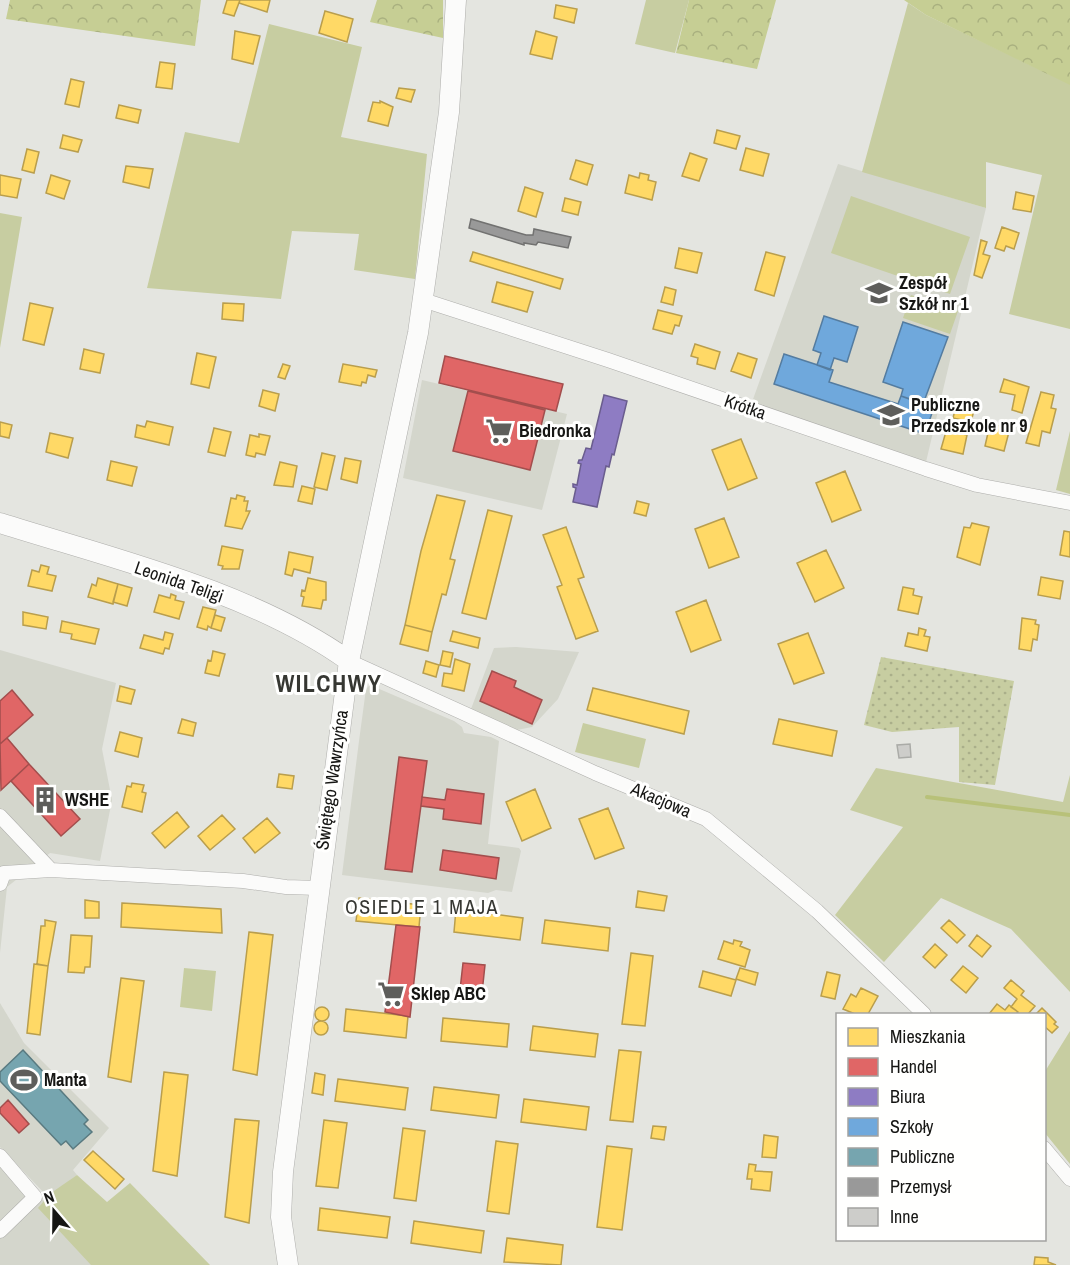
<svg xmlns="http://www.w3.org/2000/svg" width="1070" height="1265" font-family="'Archivo Narrow',sans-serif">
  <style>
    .built { fill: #d4d6cc }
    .green { fill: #c7cda1 }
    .forest { fill: url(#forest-crowns) }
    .garden { fill: url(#garden-dots) }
    .homes { fill: #ffd966; stroke: #b99e4d; stroke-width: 1.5 }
    .shops { fill: #e06666; stroke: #a34e4d; stroke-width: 1.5 }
    .offices { fill: #8e7cc3; stroke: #6a5d8e; stroke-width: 1.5 }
    .schools { fill: #6fa8dc; stroke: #547ca0; stroke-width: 1.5 }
    .public { fill: #76a5af; stroke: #597a80; stroke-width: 1.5 }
    .industry { fill: #999; stroke: #727271; stroke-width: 1.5 }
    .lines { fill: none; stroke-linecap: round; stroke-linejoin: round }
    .stream { stroke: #b8c179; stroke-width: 4 }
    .building { fill: #cdcdca; stroke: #aaaba7; stroke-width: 1.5 }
    .street-casing { stroke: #aeaeab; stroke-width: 15 }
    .secondary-casing { stroke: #aeaeab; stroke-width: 21 }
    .street { stroke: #fbfbfa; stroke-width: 14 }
    .secondary { stroke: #fbfbfa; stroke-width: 20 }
    .labels { text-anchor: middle; stroke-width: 6; stroke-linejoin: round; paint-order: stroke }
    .poi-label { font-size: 18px; font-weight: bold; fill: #161614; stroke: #fffffe; text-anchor: start }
    .street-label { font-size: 18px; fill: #161614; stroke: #fffffe }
    .neighbourhood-label { font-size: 20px; letter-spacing: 1.5px; fill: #363732; stroke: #fffffe }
    .district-label { font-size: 24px; font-weight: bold; letter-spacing: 1.5px; fill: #363732; stroke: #fffffe }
  </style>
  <defs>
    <pattern id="forest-crowns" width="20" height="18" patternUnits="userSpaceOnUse" patternTransform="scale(1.5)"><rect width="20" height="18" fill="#c6ce94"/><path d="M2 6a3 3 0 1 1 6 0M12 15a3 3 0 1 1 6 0" fill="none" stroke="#a9b07f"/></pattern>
    <pattern id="garden-dots" width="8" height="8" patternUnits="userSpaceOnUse" patternTransform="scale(1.5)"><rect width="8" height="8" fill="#c7cda1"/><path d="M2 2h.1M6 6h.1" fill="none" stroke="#aaaf8a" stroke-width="1.8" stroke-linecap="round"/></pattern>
  </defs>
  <rect width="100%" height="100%" fill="#e4e5e0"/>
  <path class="built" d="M838,164L986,208L926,462L752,402Z
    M422,380L567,414L542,510L403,478Z
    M516,647L579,652L558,699L532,727L517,730L471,709L494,648Z
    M0,650L116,683L102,749L112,800L100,861L50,853L7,887L0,953Z
    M370,685L454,721L462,727L464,733L491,737L499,741L488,844L519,848L521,851L512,892L496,890L488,893L342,875L359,741L366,689Z
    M0,1003L24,1043L109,1128L73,1170L77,1175L48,1197L0,1147Z
    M0,1149L106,1265H0Z"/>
  <path class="green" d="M646,0H689L675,53L635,44Z
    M908,3L926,15L1070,84V329L1009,314L1042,175L986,162V208L862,172Z
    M269,24L362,47L341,137L427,154L415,279L354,270L359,234L292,231L281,299L147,288L185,132L239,143Z
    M851,196L970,237L950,294L831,253Z
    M0,213L22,217L0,348Z
    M911,295L958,311L950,334L903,318Z
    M1070,431V494L1056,490Z
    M583,723L646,739L639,768L575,752Z
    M876,768L1063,802L1070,775V992L1011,929L941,898L884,962L835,915L903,827L850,810Z
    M184,968L216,971L212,1011L180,1007Z
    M1070,1031V1164L1045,1133L1044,1073Z
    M77,1175L107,1202L130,1183L210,1265H91L38,1208L51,1193Z"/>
  <path class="forest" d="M10,0H201L195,46L6,19Z
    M377,0H443V38L370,22Z
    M689,0H776L757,69L676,53Z
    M904,0H1070V85L926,15Z"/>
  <path class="garden" d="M881,657L1014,681L995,785L959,782V727L892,732L864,725Z"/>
  <path class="homes" d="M227,0H240L234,16L223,13Z
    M240,0H270L267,12L239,3Z
    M556,5L577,9L574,23L554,18Z
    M325,11L353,19L347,42L319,33Z
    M235,31L260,36L253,64L232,59Z
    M536,31L557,37L552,59L530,54Z
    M160,62L175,64L172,89L156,87Z
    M71,79L84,82L79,107L65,104Z
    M399,88L415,90L411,102L396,98Z
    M380,101L393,107L388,126L368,121L373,102L380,103Z
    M119,105L141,110L138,123L116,118Z
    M717,130L740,136L736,149L714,143Z
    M63,135L82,140L78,152L60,148Z
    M746,148L769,154L763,176L740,170Z
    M27,149L39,152L34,173L22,170Z
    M690,153L707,159L699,181L682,176Z
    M576,160L593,165L587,185L570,179Z
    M126,166L153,169L149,188L123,182Z
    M640,173L649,175L648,180L656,182L652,200L625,193L629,175L639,178Z
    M0,175L21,179L17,198L0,195Z
    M51,175L70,181L64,199L46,193Z
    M525,187L543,193L536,217L518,211Z
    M1016,192L1034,196L1031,212L1013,209Z
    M565,198L581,202L578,215L562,211Z
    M1002,227L1019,233L1014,249L1006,246L1004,251L995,248Z
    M981,240L987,242L983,254L990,256L982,278L974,275Z
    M679,248L702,253L697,273L675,268Z
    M473,252L563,279L560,289L470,261Z
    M766,252L785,257L774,296L755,290Z
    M497,282L533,292L527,312L492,302Z
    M665,287L676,290L673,305L661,302Z
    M30,303L53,308L44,345L23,340Z
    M223,303L244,304L243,321L222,319Z
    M658,310L682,316L679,326L675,325L672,334L653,329Z
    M695,344L720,352L715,369L697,364L698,358L691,356Z
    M84,349L104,354L100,373L80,369Z
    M197,353L216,357L209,388L191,384Z
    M738,353L757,359L751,378L731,371Z
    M283,364L290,366L285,379L278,377Z
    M343,364L377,370L375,377L368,375L366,383L362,382L361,386L339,382Z
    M1004,379L1029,387L1022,413L1012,410L1015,395L1000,392Z
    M263,390L279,394L275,411L259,406Z
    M1041,392L1054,395L1051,408L1056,409L1050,433L1042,431L1039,446L1026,443Z
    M956,406L974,410L971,422L953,418Z
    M147,421L173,427L169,445L135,437L137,425L145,427Z
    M949,421L960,423L958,433L967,435L963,454L941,449Z
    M0,422L12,425L9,438L0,436Z
    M990,424L1010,428L1004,451L985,446Z
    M214,428L231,432L225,456L208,452Z
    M50,433L73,438L68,458L46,452Z
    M259,434L270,436L265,455L256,453L255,457L246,455L250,435L259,437Z
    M741,439L757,478L728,490L712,450Z
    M322,453L335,456L327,490L314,487Z
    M345,458L361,461L357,483L341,479Z
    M111,461L137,467L132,486L107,480Z
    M280,462L297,466L293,487L274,485Z
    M845,471L861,510L832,522L816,483Z
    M302,486L315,489L312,504L298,501Z
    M237,495L245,497L244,501H248L246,511H250L242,529L225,526L231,498L236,499Z
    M437,495L465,501L450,559L455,560L446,595L442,594L432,632L405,625L421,551Z
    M637,501L649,504L646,516L634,513Z
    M488,510L512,516L486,619L462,613Z
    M724,518L739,557L709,568L695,529Z
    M972,523L989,527L980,565L957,557L964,527L970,528Z
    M566,527L584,577L578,579L598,631L576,639L557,587L562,585L543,535Z
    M1064,531L1070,532V557L1060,555Z
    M222,546L243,550L239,569H222L223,566L218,565Z
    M826,550L844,588L815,602L797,563Z
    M289,552L313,557L310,573L294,569L292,576L285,574Z
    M41,565L49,567L47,574L56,576L52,591L28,586L32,570L39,572Z
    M1041,577L1063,581L1060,599L1038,595Z
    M98,578L118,584L113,604L88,597L92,584L96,586Z
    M308,578L326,582V600H323L321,609L302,606L304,597L301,596L302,590L305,591Z
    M118,584L132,588L127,606L113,602Z
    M903,587L914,589L913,595L922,597L918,614L898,610Z
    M171,594L176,596L175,600L184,602L179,619L154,612L159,595L170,598Z
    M706,600L721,640L691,652L676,612Z
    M203,607L216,610L211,628L208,626L207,630L197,627Z
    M23,612L48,617L46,629L23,625Z
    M215,615L225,618L221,631L211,628Z
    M1022,618L1036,620L1035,624L1039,625L1037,640L1033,639L1031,651L1019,649Z
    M62,621L99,629L95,644L71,639L72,634L60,632Z
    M405,625L432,632L428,651L400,644Z
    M919,628L926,630L924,636L930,637L927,651L905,646L908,633L918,635Z
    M453,631L480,638L478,648L450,641Z
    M165,632L173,634L169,649L165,648L163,654L140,648L144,635L163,640Z
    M808,633L824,673L794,684L778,644Z
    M213,651L225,654L219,676L205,673L208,660L211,661Z
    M443,651L453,653L450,667L440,665Z
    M455,659L470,664L464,691L442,686L444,673L452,674Z
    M426,661L439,665L436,677L423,673Z
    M120,686L135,690L131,704L117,701Z
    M593,688L689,711L684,734L587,710Z
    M182,719L196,723L193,736L178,733Z
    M779,719L837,731L832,756L773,744Z
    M120,732L142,738L138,757L115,751Z
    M279,774L294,776L292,789L277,787Z
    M132,783L144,785L142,792L146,793L142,812L122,807L127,786L131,787Z
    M535,789L551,828L522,841L506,802Z
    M608,808L624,848L595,859L579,819Z
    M177,812L189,827L165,848L152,833Z
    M222,815L235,829L210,850L198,836Z
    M267,818L280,833L255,853L243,838Z
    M638,891L667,896L664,911L636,907Z
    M359,898L421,905L419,927L356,921Z
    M85,900L99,902V918H85Z
    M122,903L221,909L222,933L121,927Z
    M456,909L523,918L520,940L454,932Z
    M45,920L56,922L48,966L37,964L41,926H45Z
    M545,920L610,928L608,951L542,943Z
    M949,920L965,935L957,943L941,928Z
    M249,932L273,935L257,1075L233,1070Z
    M71,935L92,936L90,967H85L84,973L68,972Z
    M977,935L991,946L982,957L969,946Z
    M734,940L742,942L740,946L750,950L745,967L718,959L724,941L733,944Z
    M935,944L947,955L935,968L923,957Z
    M631,953L653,956L645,1026L622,1024Z
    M34,964L48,966L40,1035L27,1033Z
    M963,966L978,978L966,993L951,980Z
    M740,968L758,973L755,985L736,979Z
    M703,971L736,980L731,996L699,987Z
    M827,972L840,975L835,999L821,996Z
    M121,978L144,981L131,1082L108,1077Z
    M1011,980L1024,991L1021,995L1035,1006L1028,1014H1016L1018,1012L1011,1007L1017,999L1004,988Z
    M861,988L878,996L868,1014H855L843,1009L851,994L856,997Z
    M997,1004L1005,1010L1009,1005L1018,1012L1016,1014H989Z
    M315 1014a7 7 0 1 1 14 0a7 7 0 1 1-14 0Z
    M1042,1008L1056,1022L1054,1024L1058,1027L1052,1033L1044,1026V1014H1036Z
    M346,1009L408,1016L406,1038L344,1031Z
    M443,1018L509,1024L507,1047L441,1041Z
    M314 1028a7 7 0 1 1 14 0a7 7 0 1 1-14 0Z
    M533,1026L598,1034L595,1057L530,1050Z
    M619,1050L641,1052L633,1122L610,1120Z
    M164,1072L188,1075L177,1176L153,1171Z
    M315,1073L325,1075L323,1095L312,1093Z
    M338,1079L408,1088L405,1110L335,1101Z
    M434,1087L499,1095L496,1118L431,1110Z
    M524,1099L589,1107L586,1130L521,1122Z
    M235,1119L259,1121L249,1223L225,1217Z
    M324,1120L347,1123L338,1188L316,1186Z
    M653,1126L666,1127L664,1140L651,1138Z
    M403,1128L425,1131L416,1201L394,1198Z
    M764,1135L778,1137L776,1158L762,1157Z
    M496,1141L518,1144L509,1214L487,1211Z
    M607,1146L632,1149L622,1230L597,1227Z
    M93,1151L124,1179L115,1189L84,1160Z
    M749,1164L756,1165L755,1171L772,1172L770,1191L751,1189L752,1179H747Z
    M320,1208L390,1217L387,1238L318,1230Z
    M414,1221L484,1231L481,1253L411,1243Z
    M507,1238L563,1245L561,1265L504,1262Z
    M1035,1257L1048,1258V1262L1056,1265H1034Z"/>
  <path class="shops" d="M445,356L563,384L556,411L439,383Z
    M468,391L545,410L530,470L453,451Z
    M492,671L516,681L514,687L542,700L532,724L480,701Z
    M12,690L33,715L0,744V701Z
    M7,738L29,764L1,790L0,744Z
    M399,757L427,761L412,872L385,869Z
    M29,764L80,819L61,836L11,781Z
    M447,789L484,794L481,824L443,819L444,809L421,806L422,797L445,800Z
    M443,850L499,858L496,879L440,870Z
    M396,925L420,927L410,1017L385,1012Z
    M463,963L485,965L482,993L460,990Z
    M8,1100L29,1124L19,1133L0,1113V1108Z"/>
  <path class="offices" d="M604,395L627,401L614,455L612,454L609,467L606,466L597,507L573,502L576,488L573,487V484L577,485L581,464L578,463L579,460H582L586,448L591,449Z"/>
  <path class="schools" d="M824,316L858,327L847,362L834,358L830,370L817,365L821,353L813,350Z
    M903,322L948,337L923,404L901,396L903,389L883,382Z
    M784,354L833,370L829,382L898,404L901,396L934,407L925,434L774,384Z"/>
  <path class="public" d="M23,1050L88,1120L84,1124L92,1132L73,1149L66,1141L61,1145L0,1081V1072Z"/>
  <path class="industry" d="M471,219L526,235H533L534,229L571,237L568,248L538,242L536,245L524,243V245L469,228Z"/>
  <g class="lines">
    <path class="stream" d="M927,797L1070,815"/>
  </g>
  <path class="building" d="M910,744L911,757L899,758L897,745Z"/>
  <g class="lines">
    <defs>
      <path id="street" d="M423,300L608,360L926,469L977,485L1070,503
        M349,661L595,773L706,819L817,911L924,1014
        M0,816L51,870
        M0,884L4,873L51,870L243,881L286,887L318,888
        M1044,1148L1070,1179
        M0,1156L35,1197L0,1231"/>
      <path id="secondary" d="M0,523C114,559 251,591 349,661
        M288,1265L281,1217L283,1172L349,661L418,333L449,112L456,0"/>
    </defs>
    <use href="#street" class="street-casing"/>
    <use href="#secondary" class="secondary-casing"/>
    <use href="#street" class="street"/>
    <use href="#secondary" class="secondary"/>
  </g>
  <defs>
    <symbol id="school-bare" viewBox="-9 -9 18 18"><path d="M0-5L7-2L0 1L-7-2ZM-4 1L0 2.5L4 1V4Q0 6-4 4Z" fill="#5e5e5b" stroke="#fffffe" stroke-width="2.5" paint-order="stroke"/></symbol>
    <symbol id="supermarket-bare" viewBox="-9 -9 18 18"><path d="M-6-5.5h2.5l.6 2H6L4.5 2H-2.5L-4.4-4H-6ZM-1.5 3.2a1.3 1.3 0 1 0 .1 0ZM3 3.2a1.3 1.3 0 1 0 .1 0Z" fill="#5e5e5b" stroke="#fffffe" stroke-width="2.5" paint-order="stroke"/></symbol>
    <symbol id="building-bare" viewBox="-9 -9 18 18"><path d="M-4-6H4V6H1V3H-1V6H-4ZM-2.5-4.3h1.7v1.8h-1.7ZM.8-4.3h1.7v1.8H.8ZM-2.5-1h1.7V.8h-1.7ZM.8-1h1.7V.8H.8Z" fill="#5e5e5b" stroke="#fffffe" stroke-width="2.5" paint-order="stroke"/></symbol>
    <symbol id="stadium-bare" viewBox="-9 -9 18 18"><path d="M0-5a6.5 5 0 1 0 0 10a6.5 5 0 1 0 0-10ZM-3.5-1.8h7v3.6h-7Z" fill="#5e5e5b" stroke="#fffffe" stroke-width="2.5" paint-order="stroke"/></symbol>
  </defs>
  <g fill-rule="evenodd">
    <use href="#school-bare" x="860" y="274" width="38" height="38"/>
    <use href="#school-bare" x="872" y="396" width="38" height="38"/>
    <use href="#supermarket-bare" x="480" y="412" width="38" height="38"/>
    <use href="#building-bare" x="26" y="781" width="38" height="38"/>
    <use href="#supermarket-bare" x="372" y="975" width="38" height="38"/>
    <use href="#stadium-bare" x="5" y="1061" width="38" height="38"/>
  </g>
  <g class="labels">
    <g class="poi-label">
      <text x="899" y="289">Zespół<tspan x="899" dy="21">Szkół nr 1</tspan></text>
      <text x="911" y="411">Publiczne<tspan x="911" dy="21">Przedszkole nr 9</tspan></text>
      <text x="519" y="437">Biedronka</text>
      <text x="65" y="806">WSHE</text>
      <text x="411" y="1000">Sklep ABC</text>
      <text x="44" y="1086">Manta</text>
    </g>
    <g class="street-label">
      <text transform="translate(745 407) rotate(19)" y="6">Krótka</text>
      <text transform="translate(179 582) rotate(19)" y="6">Leonida Teligi</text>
      <text transform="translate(332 780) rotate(-82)" y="6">Świętego Wawrzyńca</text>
      <text transform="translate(661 800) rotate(23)" y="6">Akacjowa</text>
    </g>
    <g class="neighbourhood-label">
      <text x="422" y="914">OSIEDLE 1 MAJA</text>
    </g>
    <g class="district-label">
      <text x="329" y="692">WILCHWY</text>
    </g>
  </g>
  <rect x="836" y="1013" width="210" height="228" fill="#fffffe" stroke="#a2a2a0" stroke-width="1.5"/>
  <rect x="848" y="1028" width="30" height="18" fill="#ffd966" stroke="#a2a2a0" stroke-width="1.5"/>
  <text x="890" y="1043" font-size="18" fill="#161614">Mieszkania</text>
  <rect x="848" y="1058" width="30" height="18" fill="#e06666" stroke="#a2a2a0" stroke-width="1.5"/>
  <text x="890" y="1073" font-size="18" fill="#161614">Handel</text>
  <rect x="848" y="1088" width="30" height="18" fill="#8e7cc3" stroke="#a2a2a0" stroke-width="1.5"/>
  <text x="890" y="1103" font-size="18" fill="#161614">Biura</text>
  <rect x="848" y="1118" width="30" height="18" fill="#6fa8dc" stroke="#a2a2a0" stroke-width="1.5"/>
  <text x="890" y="1133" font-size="18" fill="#161614">Szkoły</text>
  <rect x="848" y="1148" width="30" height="18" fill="#76a5af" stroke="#a2a2a0" stroke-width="1.5"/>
  <text x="890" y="1163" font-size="18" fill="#161614">Publiczne</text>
  <rect x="848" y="1178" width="30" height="18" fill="#999999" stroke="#a2a2a0" stroke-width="1.5"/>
  <text x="890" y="1193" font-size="18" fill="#161614">Przemysł</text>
  <rect x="848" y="1208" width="30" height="18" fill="#cdcdca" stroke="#a2a2a0" stroke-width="1.5"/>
  <text x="890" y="1223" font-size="18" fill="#161614">Inne</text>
  <g transform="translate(54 1211) rotate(340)" stroke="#fffffe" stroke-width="4.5" paint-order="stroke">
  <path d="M0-4.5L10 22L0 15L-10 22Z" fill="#161614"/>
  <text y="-9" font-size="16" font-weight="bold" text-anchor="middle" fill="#161614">N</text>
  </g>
</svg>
